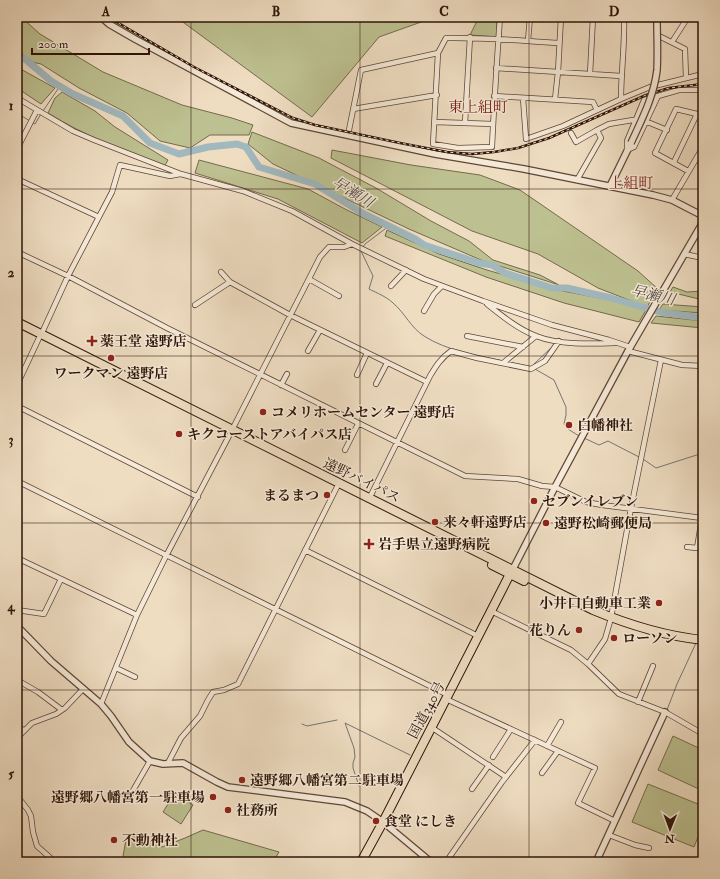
<svg xmlns="http://www.w3.org/2000/svg" width="720" height="879" font-family="'IM FELL Double Pica','Noto Serif JP',serif">
  <style>
    .green { fill: #bdc090; stroke: #756a4c }
    .lines { fill: none; stroke-linecap: round; stroke-linejoin: round }
    .stream { stroke: #727675; stroke-width: 1 }
    .river { stroke: #a0b8be; stroke-width: 7 }
    .minor-casing { stroke: #5e4636; stroke-width: 6 }
    .tertiary-casing { stroke: #5e4636; stroke-width: 8 }
    .trunk-casing { stroke: #2d1307; stroke-width: 10 }
    .minor { stroke: #f5e9d7; stroke-width: 4.5 }
    .tertiary { stroke: #f5e9d7; stroke-width: 5.5 }
    .trunk { stroke: #efddc2; stroke-width: 8 }
    .rail-casing { stroke: #2d1307; stroke-width: 2.5 }
    .rail { stroke: #f5e9d7; stroke-width: 1; stroke-dasharray: 3; stroke-linecap: butt }
    .tertiary-bridge-casing { stroke: #5e4636; stroke-width: 8; stroke-linecap: butt }
    .tertiary-bridge { stroke: #f5e9d7; stroke-width: 5.5 }
    .grid { fill: none; stroke: #2d1307; stroke-width: 1; stroke-opacity: 0.55 }
    .poi-dot { fill: #8f2418; stroke: #f5e9d7; stroke-width: 1.5 }
    .labels { text-anchor: middle; stroke-width: 3; stroke-linejoin: round; paint-order: stroke }
    .poi-label { font-size: 14px; font-weight: bold; fill: #2d1307; stroke: #f5e9d7; text-anchor: start }
    .street-label { font-size: 14px; fill: #2d1307; stroke: #f5e9d7 }
    .neighbourhood-label { font-size: 15px; fill: #7a1f14; stroke: #f5e9d7 }
    .water-label { font-size: 15px; font-style: italic; fill: #554d47; stroke: #f5e9d7 }
    .neatline { fill: none; stroke: #2d1307; stroke-width: 1.5 }
    .grid-label { font-size: 13px; text-anchor: middle; font-weight: bold; fill: #2d1307 }
  </style>
  <rect width="100%" height="100%" fill="#efddc2"/>
  <filter id="stains"><feTurbulence type="fractalNoise" baseFrequency=".005" numOctaves="4"/><feColorMatrix values="0 0 0 0 .2 0 0 0 0 .09 0 0 0 0 .02 0 0 0 .5 -.17"/></filter>
  <radialGradient id="worn" r=".72"><stop offset=".6" stop-color="#630" stop-opacity="0"/><stop offset="1" stop-color="#630" stop-opacity=".3"/></radialGradient>
  <path class="green" d="M17,17H21L40,34L103,72L182,105L232,118L253,125L249,135H210L190,148L160,141L127,113L79,88L41,64L32,62L17,50Z
    M176,17H429L424,21L379,37L312,117Z
    M479,17H497V37L470,35Z
    M17,67L55,88L41,104L17,88Z
    M62,92L95,111L115,127L168,160L164,167C124,151 85,136 48,113L55,98Z
    M252,132L319,158L376,188L431,221L469,241L493,260L540,275L559,285L481,260L409,229L273,164L248,144Z
    M332,150L411,165L480,175L520,190L638,271L658,289L647,307L598,288L538,254L472,231L331,158Z
    M199,160L308,189L345,209L382,227L362,243L278,199L195,173Z
    M387,230L439,254L487,270L552,289L610,300L646,310L639,322L564,303L486,277L385,236Z
    M673,287L687,292L703,291V300L670,292Z
    M663,304L703,307V313L659,310Z
    M656,316L703,321V328L651,323Z
    M673,736L703,750V791L658,770Z
    M648,784L703,806V824L694,847L632,822Z
    M175,793L193,805L181,824L163,812Z
    M203,830L279,852L273,862H122L127,834L162,847L185,838Z"/>
  <g class="lines">
    <path class="stream" d="M43,111L60,86
      M17,113L30,121
      M33,123L35,124L41,114
      M363,247L365,244L389,226
      M361,251L373,276L369,289C377,293 387,297 393,303C405,313 411,328 424,336C447,351 477,355 503,361
      M508,362L527,366
      M534,364L552,347
      M535,369L554,380L566,407V415L564,424L568,429L579,436
      M584,438L599,445L608,441L639,457
      M643,459L656,468L703,453
      M700,635L703,628
      M667,710L677,684L696,643
      M302,724L307,726L337,720
      M359,786L353,768V763L355,757L354,748L345,723L410,755
      M618,820L628,799"/>
    <path class="river" d="M17,57L25,59L51,81L73,94L123,116L150,143L179,154L208,147L237,144L246,147L259,167L315,184L364,214L415,239L424,245L479,263L492,265L505,273L552,288H567L611,298L660,312L703,318"/>
    <defs>
      <path id="minor" d="M500,17C497,60 494,104 492,147L458,148L433,144L438,53L446,38C484,37 522,41 559,43
        M657,35L685,49L686,78
        M528,41L530,17
        M672,42L688,17
        M496,68L621,76
        M590,74L593,17
        M494,96L593,102L597,110
        M658,96L679,90H703
        M17,98L73,131L94,140L181,174L243,191L292,211L352,244L424,279L483,301L552,325L609,340L630,347
        M523,98L526,139L563,126L621,99L650,87L703,74
        M555,99L558,72L561,17
        M621,99C621,72 625,45 624,17
        M353,109L437,95
        M435,122L493,124
        M644,122L650,123L667,130
        M465,123L470,37
        M597,130L609,124L633,120L637,121
        M571,133L576,142L597,130L601,138L577,180
        M348,135L361,70L438,53
        M17,149L37,110
        M627,151V141L644,100L658,96L634,147L627,150
        M674,162L697,114
        M688,171L655,153L676,109L697,114L703,117
        M17,179L99,217
        M672,200L703,147
        M17,252L68,276L167,328L465,476L518,479L542,486L555,487L586,502L602,505L702,518L697,548L687,547
        M684,254L703,258
        M221,272L230,282
        M309,279L339,296
        M391,286L406,270
        M487,304C502,316 518,329 536,336C559,345 590,344 615,343
        M195,305L230,282L290,315L427,382
        M424,311L434,294L442,286
        M41,335L68,276L112,192L120,165L170,176L180,174
        M467,336L523,347
        M308,351L320,330
        M628,351L682,365L703,366
        M503,363L536,336
        M357,375L367,353
        M376,384L387,363
        M17,385L39,338
        M281,385L287,374
        M17,406L198,497
        M232,430L320,257L329,247H344L352,244
        M345,450L358,424
        M17,481L448,695
        M369,499L430,376C436,366 441,358 451,351L477,358L531,369L545,361L559,341
        M305,550L478,636
        M17,558L137,615
        M17,610L44,614L61,579
        M491,611L571,650L588,664L619,694L665,712L703,734
        M588,664L605,639L611,618L631,508L661,360
        M116,668L135,677
        M17,680L38,692L62,710
        M446,699L595,768L578,803L615,821
        M638,702L653,666
        M101,704L137,615L166,556L230,434
        M17,727L24,730
        M431,727L506,777
        M17,738L32,723L56,714L65,708L83,689
        M547,746L561,722
        M493,757L511,729
        M168,763L181,738L200,716L208,700L213,692L224,690L238,684L337,487
        M542,773L558,751
        M472,789L489,765
        M17,796L28,810L31,816L33,832L37,846L55,862
        M125,797L131,794L150,761
        M609,835L635,845L649,848
        M446,862L502,782L535,740"/>
      <path id="tertiary" d="M101,17L109,24L135,39L291,123L435,154L524,169L653,195L672,200L703,216
        M610,186L631,143
        M513,569L555,487L628,351L703,222
        M17,626L51,661L101,704L111,716L129,742L150,761L163,764L183,763L217,782L228,787L345,802L367,811L383,822L431,862
        M596,862L665,712"/>
      <path id="trunk" d="M17,322L593,610C629,625 665,636 703,640
        M492,565L524,581
        M361,862L383,822L512,570"/>
    </defs>
    <use href="#minor" class="minor-casing"/>
    <use href="#tertiary" class="tertiary-casing"/>
    <use href="#trunk" class="trunk-casing"/>
    <use href="#minor" class="minor"/>
    <use href="#tertiary" class="tertiary"/>
    <use href="#trunk" class="trunk"/>
    <defs>
      <path id="rail" d="M108,17L194,67L293,118L315,125L400,143L447,152L472,154L494,152L518,148L549,138L646,95L669,88L703,84"/>
    </defs>
    <use href="#rail" class="rail-casing"/>
    <use href="#rail" class="rail"/>
    <defs>
      <path id="tertiary-bridge" d="M631,143C642,119 654,96 657,70C658,53 657,36 657,20"/>
    </defs>
    <use href="#tertiary-bridge" class="tertiary-bridge-casing"/>
    <use href="#tertiary-bridge" class="tertiary-bridge"/>
  </g>
  <path class="grid" d="M191,17V862M360,17V862M529,17V862M17,189H703M17,356H703M17,523H703M17,690H703"/>
  <g class="poi-dot">
    <path d="M90 335h4v4h4v4h-4v4h-4v-4h-4v-4h4z"/>
    <circle cx="111" cy="358" r="4"/>
    <circle cx="263" cy="412" r="4"/>
    <circle cx="569" cy="425" r="4"/>
    <circle cx="179" cy="434" r="4"/>
    <circle cx="327" cy="495" r="4"/>
    <circle cx="534" cy="501" r="4"/>
    <circle cx="435" cy="522" r="4"/>
    <circle cx="546" cy="523" r="4"/>
    <path d="M367 538h4v4h4v4h-4v4h-4v-4h-4v-4h4z"/>
    <circle cx="659" cy="603" r="4"/>
    <circle cx="579" cy="630" r="4"/>
    <circle cx="614" cy="638" r="4"/>
    <circle cx="242" cy="780" r="4"/>
    <circle cx="213" cy="797" r="4"/>
    <circle cx="228" cy="810" r="4"/>
    <circle cx="376" cy="821" r="4"/>
    <circle cx="114" cy="840" r="4"/>
  </g>
  <g class="labels">
    <g class="poi-label">
      <text x="100" y="346">薬王堂 遠野店</text>
      <text x="111" y="378" text-anchor="middle">ワークマン 遠野店</text>
      <text x="271" y="417">コメリホームセンター 遠野店</text>
      <text x="577" y="430">白幡神社</text>
      <text x="187" y="439">キクコーストアバイパス店</text>
      <text x="319" y="500" text-anchor="end">まるまつ</text>
      <text x="542" y="506">セブンイレブン</text>
      <text x="443" y="527">来々軒遠野店</text>
      <text x="554" y="528">遠野松崎郵便局</text>
      <text x="378" y="549">岩手県立遠野病院</text>
      <text x="651" y="608" text-anchor="end">小井口自動車工業</text>
      <text x="571" y="635" text-anchor="end">花りん</text>
      <text x="622" y="643">ローソン</text>
      <text x="250" y="785">遠野郷八幡宮第二駐車場</text>
      <text x="205" y="802" text-anchor="end">遠野郷八幡宮第一駐車場</text>
      <text x="236" y="815">社務所</text>
      <text x="384" y="826">食堂 にしき</text>
      <text x="122" y="845">不動神社</text>
    </g>
    <g class="street-label">
      <text transform="translate(362 480) rotate(26)" y="5">遠野バイパス</text>
      <text transform="translate(426 710) rotate(-62)" y="5">国道340号</text>
    </g>
    <g class="neighbourhood-label">
      <text x="478" y="112">東上組町</text>
      <text x="631" y="188">上組町</text>
    </g>
    <g class="water-label">
      <text transform="translate(353 192) rotate(31)" y="5">早瀬川</text>
      <text transform="translate(653 295) rotate(13)" y="5">早瀬川</text>
    </g>
  </g>
  <rect width="720" height="879" fill="none" stroke="#efddc2" stroke-width="44"/>
  <g transform="translate(670 829) rotate(181)" stroke="#f5e9d7" stroke-width="3" paint-order="stroke">
  <path d="M0-3L7 15L0 10L-7 15Z" fill="#2d1307"/>
  <text y="-6" font-size="11" font-weight="bold" text-anchor="middle" fill="#2d1307">N</text>
  </g>
  <path d="M32 48v6h117v-6" fill="none" stroke="#2d1307" stroke-width="2"/>
  <text x="38" y="48" font-size="12" fill="#2d1307" stroke="#f5e9d7" stroke-width="3" paint-order="stroke">200 m</text>
  <rect x="22" y="22" width="676" height="835" class="neatline"/>
  <g class="grid-label">
    <text x="106" y="16">A</text>
    <text x="276" y="16">B</text>
    <text x="444" y="16">C</text>
    <text x="614" y="16">D</text>
    <text x="11" y="110">1</text>
    <text x="11" y="277">2</text>
    <text x="11" y="444">3</text>
    <text x="11" y="611">4</text>
    <text x="11" y="778">5</text>
  </g>
  <rect width="100%" height="100%" filter="url(#stains)"/>
  <rect width="100%" height="100%" fill="url(#worn)"/>
</svg>
